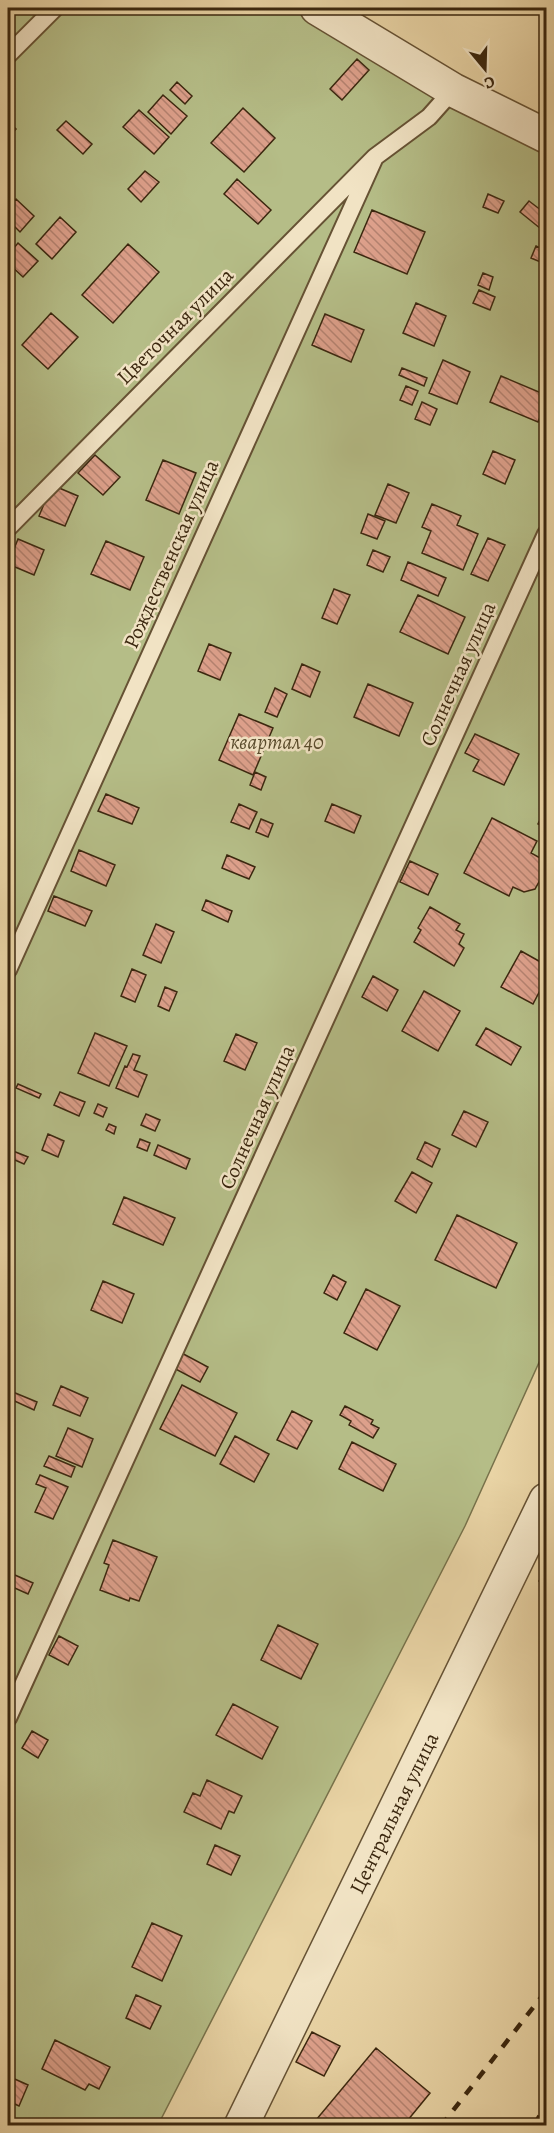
<svg xmlns="http://www.w3.org/2000/svg" width="554" height="2133" font-family="Alegreya,serif">
  <style>
    .green { fill: #b5bd87; stroke: #78724b; stroke-width: 1.5 }
    .building { fill: url(#building-back-hatch); stroke: #3b270f; stroke-width: 1.5 }
    .lines { fill: none; stroke-linecap: round; stroke-linejoin: round }
    .service-casing { stroke: #665234; stroke-width: 20 }
    .minor-casing { stroke: #665234; stroke-width: 36 }
    .tertiary-casing { stroke: #665234; stroke-width: 36 }
    .path { stroke: #3b270f; stroke-width: 4; stroke-dasharray: 4.5 3; stroke-linecap: butt }
    .service { stroke: #f1e3c4; stroke-width: 16 }
    .minor { stroke: #f1e3c4; stroke-width: 33 }
    .tertiary { stroke: #f1e3c4; stroke-width: 33 }
    .rail { stroke: #3b270f; stroke-width: 4.5; stroke-dasharray: 10 10; stroke-linecap: butt }
    .labels { text-anchor: middle; stroke-width: 5; stroke-linejoin: round; paint-order: stroke }
    .street-label { font-size: 21px; fill: #3b270f; stroke: #f1e3c4 }
    .park-label { font-size: 21px; font-style: italic; fill: #5a4c2d; stroke: #f1e3c4 }
  </style>
  <defs>
    <pattern id="building-back-hatch" width="6" height="6" patternUnits="userSpaceOnUse" patternTransform="scale(1.5)"><rect width="6" height="6" fill="#dda08b"/><path d="M-1 5l2 2M0 0l6 6M5-1l2 2" fill="none" stroke="#b48270"/></pattern>
  </defs>
  <rect width="100%" height="100%" fill="#e9d4a5"/>
  <filter id="stains"><feTurbulence type="fractalNoise" baseFrequency=".00333" numOctaves="4"/><feColorMatrix values="0 0 0 0 .2 0 0 0 0 .09 0 0 0 0 .02 0 0 0 .5 -.17"/></filter>
  <radialGradient id="worn" r=".72"><stop offset=".6" stop-color="#630" stop-opacity="0"/><stop offset="1" stop-color="#630" stop-opacity=".3"/></radialGradient>
  <path class="green" d="M8,8H317L546,136V1347L465,1526L158,2125L8,2126Z"/>
  <path class="building" d="M357,59L369,70L342,100L330,89Z
    M177,82L192,96L185,104L170,90Z
    M163,95L187,116L171,134L148,112Z
    M243,108L275,138L244,172L211,143Z
    M139,110L169,137L154,154L123,127Z
    M8,121L16,129L8,138Z
    M66,121L92,144L83,154L57,130Z
    M145,171L159,182L141,202L128,189Z
    M237,179L271,210L258,224L224,194Z
    M488,194L504,201L498,213L483,207Z
    M16,199L34,216L20,232L8,220V208Z
    M529,201L546,214V233L520,212Z
    M372,210L425,232L407,274L354,252Z
    M60,217L76,232L52,259L36,244Z
    M18,243L38,261L23,277L8,263V255Z
    M128,244L159,272L113,323L82,295Z
    M536,246L546,251L543,263L531,258Z
    M483,273L493,277L489,290L478,285Z
    M479,290L495,297L490,310L473,303Z
    M416,303L446,316L434,346L403,333Z
    M51,313L78,337L48,369L22,345Z
    M325,314L364,330L351,362L312,345Z
    M443,360L470,372L457,404L429,393Z
    M402,368L427,378L424,386L399,375Z
    M501,376L546,395V402L538,422L490,402Z
    M406,386L418,391L412,405L400,400Z
    M422,402L437,409L430,425L415,419Z
    M493,451L515,460L505,484L483,474Z
    M95,455L120,477L103,495L78,473Z
    M163,460L196,473L179,514L146,500Z
    M388,484L409,493L396,523L375,515Z
    M52,485L78,496L65,526L39,516Z
    M432,504L461,516L457,525L478,534L463,570L422,553L431,531L422,527Z
    M368,514L385,521L377,539L361,533Z
    M488,538L505,545L488,581L471,574Z
    M18,539L44,550L34,575L8,564Z
    M106,541L144,557L130,590L91,574Z
    M373,550L390,557L383,572L367,565Z
    M408,562L446,578L438,596L401,580Z
    M334,589L350,595L337,624L322,618Z
    M418,595L465,617L448,654L400,632Z
    M209,644L231,653L220,680L198,671Z
    M302,664L320,672L310,697L292,689Z
    M368,684L413,703L399,736L354,717Z
    M275,688L287,694L277,717L265,712Z
    M239,714L273,728L253,775L219,760Z
    M475,734L519,754L504,785L473,771L479,760L465,753Z
    M255,772L266,777L261,790L250,785Z
    M106,794L139,808L132,824L98,811Z
    M239,804L257,812L249,829L231,822Z
    M332,804L361,816L354,833L325,821Z
    M546,807V828L538,824Z
    M492,818L537,841L531,853L542,859L546,869L535,889L524,892L513,887L509,896L464,873Z
    M261,819L273,824L268,837L256,832Z
    M79,850L115,865L106,886L71,871Z
    M227,855L255,867L249,879L222,868Z
    M410,861L438,874L428,895L400,882Z
    M54,896L92,911L85,926L48,911Z
    M206,900L232,911L228,922L202,910Z
    M430,907L460,924L456,930L464,934L459,944L464,948L454,966L414,942L421,930L418,928Z
    M156,924L174,932L161,963L143,955Z
    M521,951L546,965V979L533,1004L501,987Z
    M132,969L146,975L135,1002L121,996Z
    M373,976L398,990L387,1011L362,997Z
    M165,987L177,992L169,1011L158,1006Z
    M424,991L460,1011L438,1051L402,1031Z
    M486,1028L521,1047L511,1065L476,1045Z
    M95,1033L127,1046L109,1086L78,1073Z
    M236,1034L257,1043L245,1070L224,1061Z
    M133,1054L140,1056L134,1070L147,1075L138,1097L116,1088L125,1066L127,1067Z
    M18,1084L41,1094L39,1098L16,1088Z
    M60,1092L85,1102L79,1116L54,1105Z
    M98,1104L107,1108L103,1117L94,1113Z
    M464,1111L488,1122L476,1147L452,1135Z
    M146,1114L160,1120L155,1131L141,1125Z
    M109,1124L116,1127L114,1134L106,1130Z
    M48,1134L64,1141L58,1157L42,1150Z
    M140,1139L150,1143L147,1151L137,1147Z
    M425,1142L440,1149L432,1167L417,1159Z
    M158,1145L190,1159L186,1169L154,1155Z
    M8,1149L28,1157L24,1164L8,1157Z
    M412,1172L432,1183L416,1213L395,1201Z
    M124,1197L175,1218L163,1245L113,1224Z
    M457,1215L517,1243L496,1288L435,1260Z
    M333,1275L346,1282L337,1300L324,1293Z
    M103,1281L134,1294L122,1323L91,1310Z
    M366,1289L400,1306L377,1350L344,1333Z
    M176,1350L208,1367L200,1382L168,1365Z
    M182,1385L237,1413L215,1456L160,1429Z
    M61,1386L88,1398L80,1416L53,1405Z
    M8,1390L37,1402L34,1410L8,1398Z
    M345,1406L373,1420L371,1424L379,1428L373,1438L349,1425L351,1421L340,1415Z
    M292,1411L312,1421L297,1449L277,1440Z
    M68,1428L93,1439L82,1467L56,1456Z
    M235,1436L269,1454L254,1482L220,1464Z
    M352,1442L396,1464L383,1491L339,1469Z
    M49,1456L75,1467L71,1477L44,1466Z
    M40,1475L68,1487L53,1519L35,1512L46,1488L36,1484Z
    M113,1540L157,1557L139,1601L130,1598L129,1601L100,1590L109,1565L104,1563Z
    M546,1569V1586L539,1581Z
    M8,1572L33,1583L28,1594L8,1585Z
    M278,1625L318,1644L301,1679L261,1660Z
    M59,1636L78,1646L68,1665L49,1655Z
    M233,1704L278,1727L262,1759L216,1735Z
    M32,1731L48,1740L38,1758L22,1748Z
    M207,1780L242,1796L234,1813L229,1811L221,1829L184,1812L193,1793L200,1796Z
    M215,1845L240,1856L231,1875L207,1864Z
    M152,1923L182,1936L162,1981L132,1967Z
    M136,1995L161,2006L150,2029L126,2018Z
    M312,2032L340,2046L324,2076L296,2062Z
    M55,2040L110,2067L99,2089L89,2084L85,2090L42,2069Z
    M376,2048L430,2093L403,2126H311Z
    M8,2076L28,2085L19,2106L8,2101Z"/>
  <g class="lines">
    <defs>
      <path id="service" d="M8,55L55,8
        M8,528L375,157L429,117L453,90
        M8,970L375,157
        M8,1718L546,534"/>
      <path id="minor" d="M317,8L453,90L546,136"/>
      <path id="tertiary" d="M241,2126L546,1500"/>
    </defs>
    <use href="#service" class="service-casing"/>
    <use href="#minor" class="minor-casing"/>
    <use href="#tertiary" class="tertiary-casing"/>
    <path class="path" d="M533,2126L546,2105"/>
    <use href="#service" class="service"/>
    <use href="#minor" class="minor"/>
    <use href="#tertiary" class="tertiary"/>
    <path class="rail" d="M441,2126L546,1991"/>
  </g>
  <g class="labels">
    <g class="street-label">
      <text transform="translate(175 326) rotate(-45)" y="7">Цветочная улица</text>
      <text transform="translate(171 554) rotate(-66)" y="7">Рождественская улица</text>
      <text transform="translate(458 674) rotate(-66)" y="7">Солнечная улица</text>
      <text transform="translate(257 1117) rotate(-66)" y="7">Солнечная улица</text>
      <text transform="translate(394 1813) rotate(-64)" y="7">Центральная улица</text>
    </g>
    <g class="park-label">
      <text x="277" y="749">квартал 40</text>
    </g>
  </g>
  <rect width="554" height="2133" fill="none" stroke="#e9d4a5" stroke-width="30"/>
  <rect x="9" y="9" width="536" height="2115" fill="none" stroke="#3b270f" stroke-width="3"/>
  <rect x="15" y="15" width="524" height="2103" fill="none" stroke="#3b270f" stroke-width="1.5"/>
  <g transform="translate(485 69) rotate(161)" stroke="#f1e3c4" stroke-width="4.5" paint-order="stroke">
  <path d="M0-4.5L10 22L0 15L-10 22Z" fill="#3b270f"/>
  <text y="-9" font-size="16" font-weight="bold" text-anchor="middle" fill="#3b270f">С</text>
  </g>
  <rect width="100%" height="100%" filter="url(#stains)"/>
  <rect width="100%" height="100%" fill="url(#worn)"/>
</svg>
